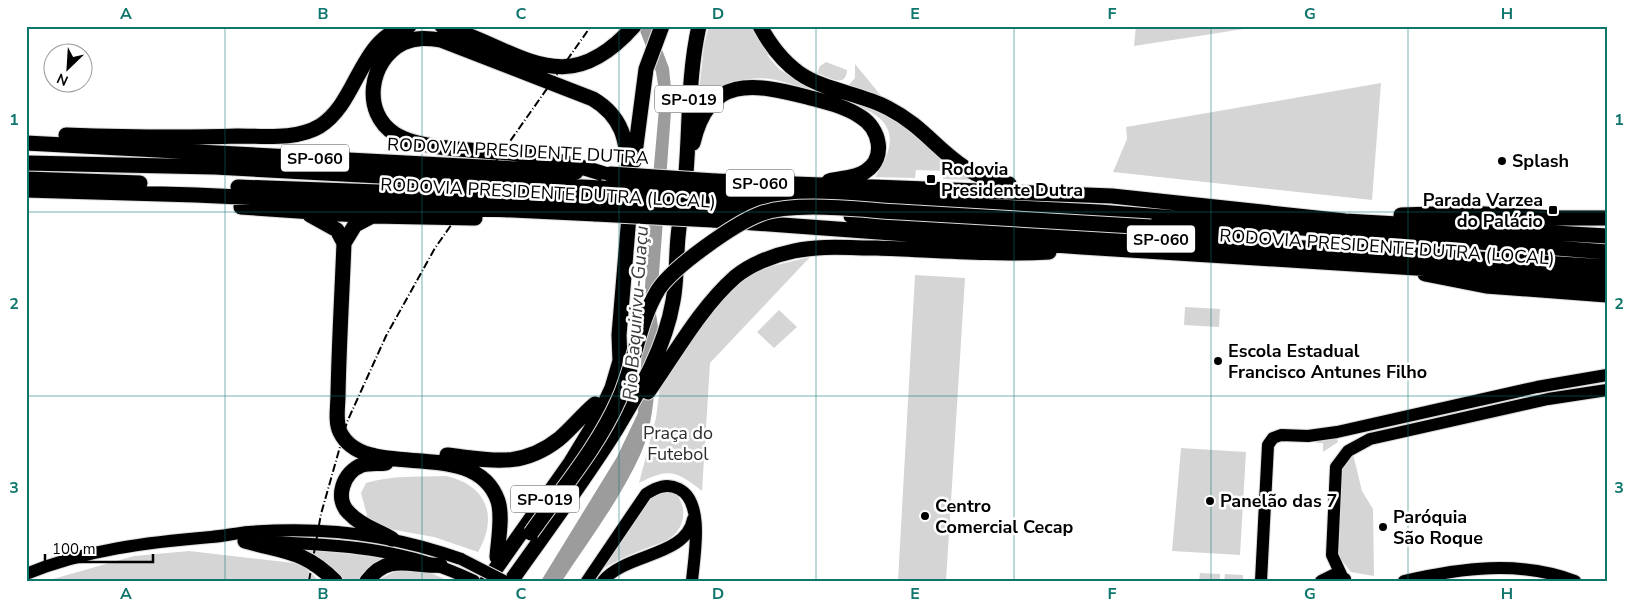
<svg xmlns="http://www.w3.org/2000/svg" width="1633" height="607" font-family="'Nunito Sans',sans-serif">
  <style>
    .green { fill: #d5d5d5 }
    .water { fill: #9c9c9c }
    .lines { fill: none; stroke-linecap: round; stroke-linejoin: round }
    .major-casing { stroke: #dbdbdb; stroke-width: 14 }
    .highway-casing { stroke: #dbdbdb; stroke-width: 17 }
    .major { stroke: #000; stroke-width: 12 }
    .highway { stroke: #000; stroke-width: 15 }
    .rail { stroke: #000; stroke-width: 2; stroke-dasharray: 8 2.5 1 2.5; stroke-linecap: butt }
    .major-bridge-casing { stroke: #dbdbdb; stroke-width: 14; stroke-linecap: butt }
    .highway-bridge-casing { stroke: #dbdbdb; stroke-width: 17; stroke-linecap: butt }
    .major-bridge { stroke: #000; stroke-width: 12 }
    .highway-bridge { stroke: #000; stroke-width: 15 }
    .grid { fill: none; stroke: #0f766e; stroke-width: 1; stroke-opacity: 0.55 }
    .poi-dot { fill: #000; stroke: #fff; stroke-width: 2 }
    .labels { text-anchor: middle; stroke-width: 5; stroke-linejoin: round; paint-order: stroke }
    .shield { fill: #fff; stroke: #4c4c4c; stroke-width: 1 }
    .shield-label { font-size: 16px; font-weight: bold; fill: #000 }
    .street-label { font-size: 18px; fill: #000; stroke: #fff }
    .poi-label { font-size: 18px; font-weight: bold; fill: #000; stroke: #fff; text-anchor: start }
    .park-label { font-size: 18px; fill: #2c2c2c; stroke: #fff }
    .water-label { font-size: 19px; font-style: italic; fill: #3d3d3d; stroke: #fff }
    .neatline { fill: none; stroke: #0f766e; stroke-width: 2 }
    .grid-label { font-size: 16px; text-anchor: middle; font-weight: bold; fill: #0f766e }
  </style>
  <rect width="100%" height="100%" fill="#fff"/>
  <path class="green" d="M709,26H754L773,54L767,55L779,69L798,81L800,80L888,112L975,180L943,179V171L916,170L915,178L875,177C916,116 864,108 817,93C796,86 772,75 750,79C727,82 711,95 697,112L704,45Z
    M1136,26H1263L1134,46Z
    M826,62L847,70C846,89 828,77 817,73L820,66Z
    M855,64L883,98L847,87L855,78Z
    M1381,83L1372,200L1113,172L1127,139L1126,127Z
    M810,257L710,363L702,491C676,470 668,468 639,483L656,418L660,386L712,307L737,284L764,268Z
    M915,275L965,278L946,581H898Z
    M1185,307L1220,309L1219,327L1184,325Z
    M779,310L797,327L774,348L757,332Z
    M1336,437L1338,442L1323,452V443H1316L1315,440Z
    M1181,448L1246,452L1240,555L1172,551Z
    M1353,454L1362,491L1373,509L1374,576L1351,572L1340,558L1337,549L1339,476L1343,463Z
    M446,476C486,485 499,515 478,552L434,537L378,527L368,519L361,493L366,483C392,475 419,477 446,476Z
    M674,492C688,505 686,527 670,538C665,542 657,544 652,546C634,553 616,560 600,571L635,514L654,493Z
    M287,547L383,558L369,569L361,581H337Z
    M189,551L294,563L304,566L319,581H46L134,556Z
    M415,570L425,571L450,581H376L396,571Z
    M1200,573L1220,574V581H1199Z
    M1225,574L1243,575V581H1224Z"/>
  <path class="water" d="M638,26H653L669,68L672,99L656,314C660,333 658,351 656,371C654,398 652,428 641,453C621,498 589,540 562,581H541L617,457L638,413L648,234L660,97L656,72Z"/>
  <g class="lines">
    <defs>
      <path id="major" d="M264,542C337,544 407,548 474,581
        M26,574C84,550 149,542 211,537C224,536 236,533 249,532C322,526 392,534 461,559
        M587,581L646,494C657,487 667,483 679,489C705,502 694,557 692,581
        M603,581C626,553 686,557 693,519
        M1261,581L1268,445L1273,438L1281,435L1308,436L1337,432L1537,387L1607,375
        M1321,581L1333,575L1345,579
        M1344,581L1332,555L1336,467L1348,451L1370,439L1397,433L1548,399L1607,390
        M1404,581C1461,568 1519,560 1575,581"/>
      <path id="highway" d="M442,26C520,49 564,105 634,26
        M760,26C770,45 781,60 799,73C825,91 860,93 888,108C937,133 948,174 1009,184
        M66,135C123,137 180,138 238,136C264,136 297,140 320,126C359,101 359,37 409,26
        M26,143L576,172
        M693,143C709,75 753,83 807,97C825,102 845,106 861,117C879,128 887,157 866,171C857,178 841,178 829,181
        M634,161L646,69L662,26
        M26,163L215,167L601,188
        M604,174C576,165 548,157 519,154C487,150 422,151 395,134C361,113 369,60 403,43C416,37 428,38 441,40L593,99C628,120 626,148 631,185
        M26,179L140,183
        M715,181L1112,196L1345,221L1607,236
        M238,187L596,200
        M26,190L196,195L596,214
        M715,193L1099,212L1607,252
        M241,207L372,216L475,218
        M715,207L773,211
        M310,215L337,230L344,243
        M1401,215L1467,213L1556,218H1607
        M372,216L355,225L344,243C342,294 339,344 338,395C338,406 335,422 340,432C365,484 475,434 498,501C503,517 498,541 497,557
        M851,216L1035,231L1607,267
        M713,220L1082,247L1607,280
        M1151,227L1217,232L1238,236
        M1425,274L1486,286L1607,295
        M648,392C675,354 700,308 735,277C751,264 774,255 794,251C821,245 850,248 877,248C934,250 992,255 1049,252
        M447,455C490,460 521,469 559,439C572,428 582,415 595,404
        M386,463C378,464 369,463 362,465C343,472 334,499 349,513C361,526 377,530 392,539
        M245,541C284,552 304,550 335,581
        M367,581C389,552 411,567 440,565
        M487,581L571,462L599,416L612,388L620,361L619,335L630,204
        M511,581C547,530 584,481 617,428C641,388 665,348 673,301C677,280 676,258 678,237C680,215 685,194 686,173C690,123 688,75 699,26"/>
    </defs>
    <use href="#major" class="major-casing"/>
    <use href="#highway" class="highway-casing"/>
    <use href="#major" class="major"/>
    <use href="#highway" class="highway"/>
    <path class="rail" d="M309,581L321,514L347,422L386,336L435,248L591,26"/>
    <defs>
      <path id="major-bridge" d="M461,559L504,581"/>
      <path id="highway-bridge" d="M610,174L715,181
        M601,188L715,193
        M596,200L715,207
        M596,214L713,220
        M531,533C561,490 598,447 619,399C635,364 638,323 658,290C673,267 734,224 760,214C795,201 861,210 899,212C983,217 1067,222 1151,227"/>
    </defs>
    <use href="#major-bridge" class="major-bridge-casing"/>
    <use href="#highway-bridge" class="highway-bridge-casing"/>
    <use href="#major-bridge" class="major-bridge"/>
    <use href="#highway-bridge" class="highway-bridge"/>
  </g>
  <path class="grid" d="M225,26V581M422,26V581M619,26V581M816,26V581M1014,26V581M1211,26V581M1408,26V581M26,212H1607M26,396H1607"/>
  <g class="poi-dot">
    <circle cx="1502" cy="161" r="5"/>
    <rect x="926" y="174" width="10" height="10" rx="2.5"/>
    <rect x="1548" y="205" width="10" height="10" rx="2.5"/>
    <circle cx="1218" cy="361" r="5"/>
    <circle cx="1210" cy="501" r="5"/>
    <circle cx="925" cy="516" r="5"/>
    <circle cx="1383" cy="527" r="5"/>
  </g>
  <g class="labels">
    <g class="shield">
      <rect x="655" y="85.5" width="68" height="27" rx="4"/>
      <rect x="281" y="144.5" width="68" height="27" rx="4"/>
      <rect x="726" y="169.5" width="68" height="27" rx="4"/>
      <rect x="1127" y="225.5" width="68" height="27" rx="4"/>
      <rect x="511" y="485.5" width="68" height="27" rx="4"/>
    </g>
    <g class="shield-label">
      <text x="689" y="105">SP-019</text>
      <text x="315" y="164">SP-060</text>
      <text x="760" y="189">SP-060</text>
      <text x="1161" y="245">SP-060</text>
      <text x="545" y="505">SP-019</text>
    </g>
    <g class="street-label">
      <text transform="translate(518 151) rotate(3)" y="6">RODOVIA PRESIDENTE DUTRA</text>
      <text transform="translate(548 193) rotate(3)" y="6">RODOVIA PRESIDENTE DUTRA (LOCAL)</text>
      <text transform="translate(1387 247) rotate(4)" y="6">RODOVIA PRESIDENTE DUTRA (LOCAL)</text>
    </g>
    <g class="poi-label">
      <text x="1512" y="167">Splash</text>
      <text x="941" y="175">Rodovia<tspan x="941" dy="21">Presidente Dutra</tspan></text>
      <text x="1543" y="206" text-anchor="end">Parada Varzea<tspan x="1543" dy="21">do Palácio</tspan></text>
      <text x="1228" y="357">Escola Estadual<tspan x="1228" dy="21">Francisco Antunes Filho</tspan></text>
      <text x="1220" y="507">Panelão das 7</text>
      <text x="935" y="512">Centro<tspan x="935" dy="21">Comercial Cecap</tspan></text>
      <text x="1393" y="523">Paróquia<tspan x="1393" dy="21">São Roque</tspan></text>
    </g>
    <g class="park-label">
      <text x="678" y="439">Praça do<tspan x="678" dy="21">Futebol</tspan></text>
    </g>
    <g class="water-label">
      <text transform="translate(635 313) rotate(-86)" y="7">Rio Baquirivu-Guaçu</text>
    </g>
  </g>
  <rect width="1633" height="607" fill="none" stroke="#ffffff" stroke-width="55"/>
  <g transform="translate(68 68) rotate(205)"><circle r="24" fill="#ffffff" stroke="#999999"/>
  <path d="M0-4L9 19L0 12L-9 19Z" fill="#000000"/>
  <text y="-8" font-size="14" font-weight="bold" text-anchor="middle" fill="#000000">N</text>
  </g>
  <path d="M45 554v8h108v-8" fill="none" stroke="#000000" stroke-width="2.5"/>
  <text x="52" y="554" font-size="15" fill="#000000" stroke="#ffffff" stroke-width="4" paint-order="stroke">100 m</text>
  <rect x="28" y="28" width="1578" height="552" class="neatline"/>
  <g class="grid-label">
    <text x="126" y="19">A</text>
    <text x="323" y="19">B</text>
    <text x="521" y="19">C</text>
    <text x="718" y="19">D</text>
    <text x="915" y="19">E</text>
    <text x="1112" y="19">F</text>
    <text x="1310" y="19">G</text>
    <text x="1507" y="19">H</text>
    <text x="14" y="125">1</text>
    <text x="1619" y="125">1</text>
    <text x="14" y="309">2</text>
    <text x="1619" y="309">2</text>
    <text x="14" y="493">3</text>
    <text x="1619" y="493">3</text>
    <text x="126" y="599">A</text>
    <text x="323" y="599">B</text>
    <text x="521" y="599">C</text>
    <text x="718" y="599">D</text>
    <text x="915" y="599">E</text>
    <text x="1112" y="599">F</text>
    <text x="1310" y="599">G</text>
    <text x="1507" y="599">H</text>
  </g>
</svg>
